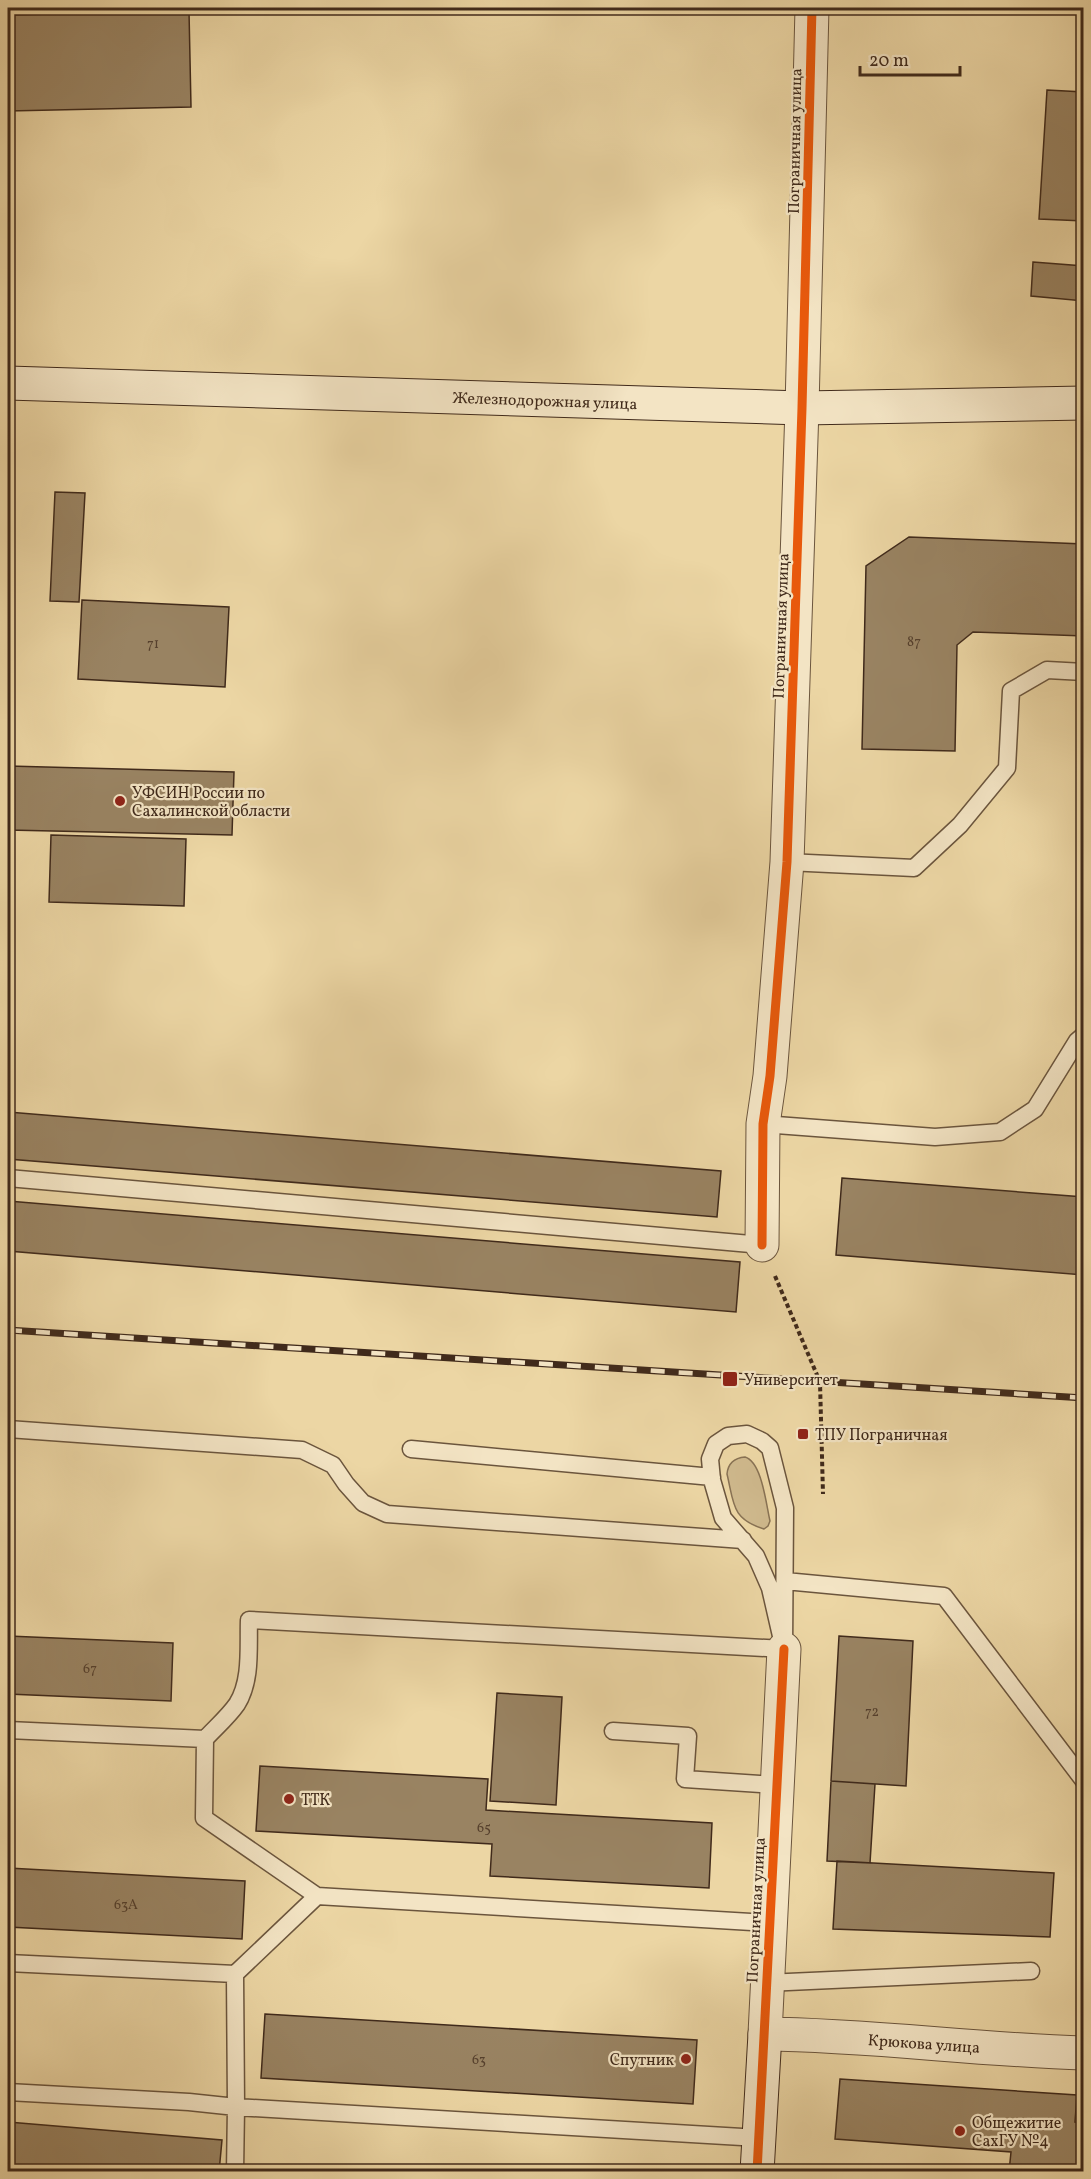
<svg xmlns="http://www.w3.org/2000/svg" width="1091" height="2179" font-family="Vollkorn,serif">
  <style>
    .green { fill: #cfb98d; stroke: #887254; stroke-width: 1.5 }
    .building { fill: #998362; stroke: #402a1b; stroke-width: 1.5 }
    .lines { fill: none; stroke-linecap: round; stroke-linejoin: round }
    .lane-casing { stroke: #6b553d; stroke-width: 19 }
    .street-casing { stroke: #6b553d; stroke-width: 35 }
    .secondary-casing { stroke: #402a1b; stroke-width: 35 }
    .path { stroke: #402a1b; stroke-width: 4; stroke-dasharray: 4.5 3; stroke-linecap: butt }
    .lane { stroke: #f3e4c4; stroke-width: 16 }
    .street { stroke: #f3e4c4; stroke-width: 33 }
    .secondary { stroke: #f3e4c4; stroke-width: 33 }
    .rail-casing { stroke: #402a1b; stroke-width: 7 }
    .rail { stroke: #f3e4c4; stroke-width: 4.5; stroke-dasharray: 14; stroke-linecap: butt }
    .cycleway-casing { stroke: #f3e4c4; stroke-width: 13 }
    .cycleway { stroke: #e8590c; stroke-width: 9 }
    .poi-dot { fill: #8f2418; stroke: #f3e4c4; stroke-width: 2 }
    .labels { text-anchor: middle; stroke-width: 4.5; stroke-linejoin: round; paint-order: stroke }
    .number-label { font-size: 14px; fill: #56402d }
    .street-label { font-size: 16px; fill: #402a1b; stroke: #f3e4c4 }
    .poi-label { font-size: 16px; fill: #402a1b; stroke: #f3e4c4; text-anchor: start }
  </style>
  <rect width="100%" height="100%" fill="#ecd6a4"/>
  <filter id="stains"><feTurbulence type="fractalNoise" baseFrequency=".00333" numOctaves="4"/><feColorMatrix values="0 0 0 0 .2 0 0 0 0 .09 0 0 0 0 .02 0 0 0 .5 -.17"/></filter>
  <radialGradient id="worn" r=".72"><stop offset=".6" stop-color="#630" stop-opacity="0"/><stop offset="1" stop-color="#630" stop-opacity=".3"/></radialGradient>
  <path class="green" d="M745,1457C762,1462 766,1504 770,1521L768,1526L764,1529C731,1519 734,1503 727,1474C728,1463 734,1458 745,1457Z"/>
  <path class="building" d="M189,11L191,107L8,111V15Z
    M1047,90L1084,92V221L1039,219Z
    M1033,262L1084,266V301L1031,296Z
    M55,492L85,493L79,602L50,601Z
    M909,537L1084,544V636L973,632L957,645L955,751L862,749L866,566Z
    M82,600L229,607L225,687L78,679Z
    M8,766L234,772L232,835L8,830Z
    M51,835L186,839L184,906L49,902Z
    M1084,908V955H1081Z
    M8,1112L721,1171L717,1217L8,1159Z
    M842,1178L1084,1197V1275L836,1255Z
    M8,1201L740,1262L736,1312L8,1251Z
    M8,1636L173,1643L171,1701L8,1694Z
    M839,1636L913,1641L906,1786L831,1781Z
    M497,1693L562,1697L556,1805L490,1801Z
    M260,1766L488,1779L486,1810L712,1823L709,1888L490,1876L492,1844L256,1831Z
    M831,1781L875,1784L870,1863L827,1861Z
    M837,1861L1054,1873L1050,1937L833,1929Z
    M8,1868L245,1881L242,1939L8,1927Z
    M265,2014L697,2040L693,2104L261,2078Z
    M840,2079L1077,2095L1075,2122L1084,2123V2172H1009L1011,2152L835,2139Z
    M8,2122L222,2140L219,2172H8Z"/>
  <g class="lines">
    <defs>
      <path id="lane" d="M787,862L914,868L960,825L1007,768L1011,691L1047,670L1084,672
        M763,1124L935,1137L1000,1132L1035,1109L1077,1041L1084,1035
        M8,1178L762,1245
        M8,1429L302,1450L333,1465L346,1484L363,1503L387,1514L743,1540
        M747,1434L762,1441L770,1448L785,1508L784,1649L770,1588L756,1556L723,1518L712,1480L710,1459L716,1444L728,1436Z
        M411,1449L712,1477
        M785,1581L944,1596L1084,1781
        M8,1730L205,1739L204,1818L317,1896L769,1923
        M613,1731L688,1736L685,1779L777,1785
        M205,1739C215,1728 228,1717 237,1704C252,1680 248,1647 249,1620L784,1649
        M317,1896L235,1974L236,2107L759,2138
        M8,1963L235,1974
        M766,1983L1031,1971
        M8,2092L189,2102L236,2107L235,2172"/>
      <path id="street" d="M762,1245L763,1124L770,1076L787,862L802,408L812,8
        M784,1649L765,2034C871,2035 977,2050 1084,2053"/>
      <path id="secondary" d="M8,383L802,408L1084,403
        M757,2172L765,2034"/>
    </defs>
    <use href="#lane" class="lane-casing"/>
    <use href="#street" class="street-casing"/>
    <use href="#secondary" class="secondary-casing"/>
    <path class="path" d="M775,1276L820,1382L823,1494"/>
    <use href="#lane" class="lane"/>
    <use href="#street" class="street"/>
    <use href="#secondary" class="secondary"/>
    <defs>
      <path id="rail" d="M8,1330L1084,1398"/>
    </defs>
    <use href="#rail" class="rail-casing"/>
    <use href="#rail" class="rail"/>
    <defs>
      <path id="cycleway" d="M762,1245L763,1124L770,1076L787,862L802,408L812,8
        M757,2172L784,1649"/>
    </defs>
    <use href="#cycleway" class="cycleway-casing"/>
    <use href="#cycleway" class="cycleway"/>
  </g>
  <g class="poi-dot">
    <circle cx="120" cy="801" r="6"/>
    <rect x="722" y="1371" width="16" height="16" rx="3"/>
    <rect x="797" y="1428" width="12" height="12" rx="3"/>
    <circle cx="289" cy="1799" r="6"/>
    <circle cx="686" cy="2059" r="6"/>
    <circle cx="960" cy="2131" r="6"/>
  </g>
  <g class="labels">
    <g class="number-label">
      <text x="914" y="646">87</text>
      <text x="153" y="648">71</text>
      <text x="90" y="1673">67</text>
      <text x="872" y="1716">72</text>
      <text x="484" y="1832">65</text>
      <text x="126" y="1909">63А</text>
      <text x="479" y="2064">63</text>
    </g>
    <g class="street-label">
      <text transform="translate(794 141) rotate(-89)" y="6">Пограничная улица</text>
      <text transform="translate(545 400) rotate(2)" y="6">Железнодорожная улица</text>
      <text transform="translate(780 626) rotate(-88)" y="6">Пограничная улица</text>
      <text transform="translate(755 1910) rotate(-87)" y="6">Пограничная улица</text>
      <text transform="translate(924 2043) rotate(4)" y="6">Крюкова улица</text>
    </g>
    <g class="poi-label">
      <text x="132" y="798">УФСИН России по<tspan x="132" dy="18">Сахалинской области</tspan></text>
      <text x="744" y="1385">Университет</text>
      <text x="815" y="1440">ТПУ Пограничная</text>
      <text x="301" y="1805">ТТК</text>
      <text x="674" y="2065" text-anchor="end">Спутник</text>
      <text x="972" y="2128">Общежитие<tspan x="972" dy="18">СахГУ №4</tspan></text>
    </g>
  </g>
  <rect width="1091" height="2179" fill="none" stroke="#ecd6a4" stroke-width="30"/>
  <rect x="9" y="9" width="1073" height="2161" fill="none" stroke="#402a1b" stroke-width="3"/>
  <rect x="15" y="15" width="1061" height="2149" fill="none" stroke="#402a1b" stroke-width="1.5"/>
  <path d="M860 66v9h100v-9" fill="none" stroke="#402a1b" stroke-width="3"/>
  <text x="869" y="66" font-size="18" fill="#402a1b" stroke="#f3e4c4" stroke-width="4.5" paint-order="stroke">20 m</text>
  <rect width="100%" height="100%" filter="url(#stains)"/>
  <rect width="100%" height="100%" fill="url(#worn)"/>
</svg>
